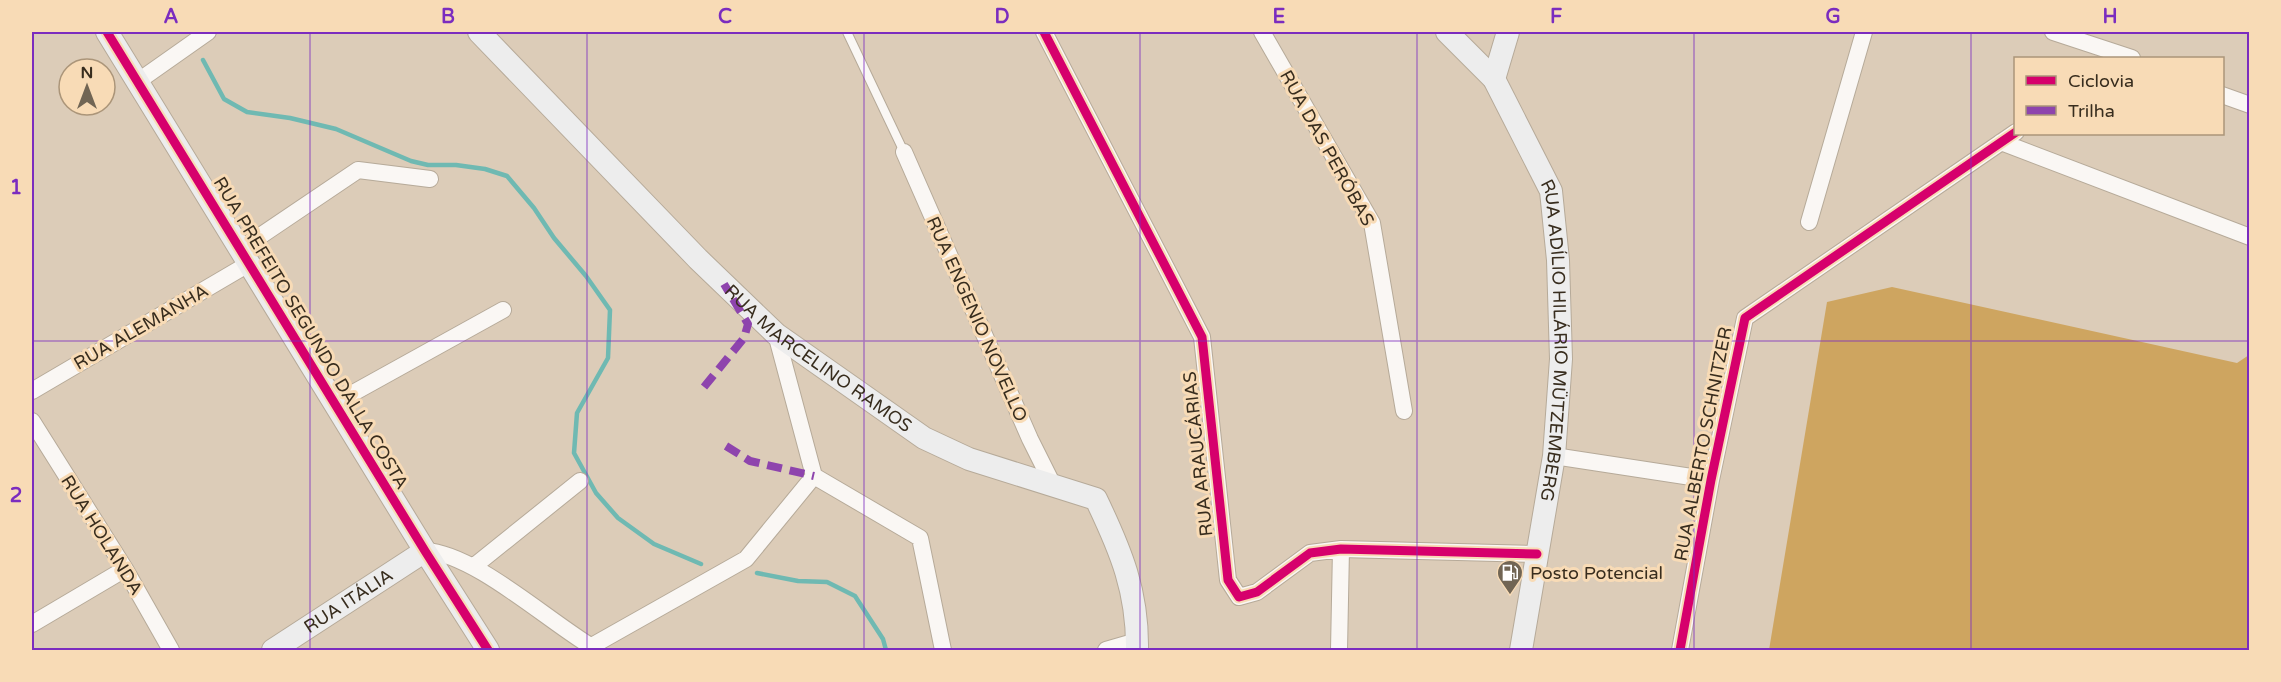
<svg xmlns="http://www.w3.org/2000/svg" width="2281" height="682" font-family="'Varela Round',sans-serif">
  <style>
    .forest { fill: #cea560 }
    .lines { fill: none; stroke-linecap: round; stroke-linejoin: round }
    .stream { stroke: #6fb9b2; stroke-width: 4.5 }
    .lane-casing { stroke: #b6aa99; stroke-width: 10 }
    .street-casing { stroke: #b6aa99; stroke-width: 18 }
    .secondary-casing { stroke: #b6aa99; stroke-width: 24 }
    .lane { stroke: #faf7f4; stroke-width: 8 }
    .street { stroke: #faf7f4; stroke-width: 16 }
    .secondary { stroke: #ededed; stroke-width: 22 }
    .quiet { stroke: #8e44ad; stroke-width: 8; stroke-dasharray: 15 8; stroke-linecap: butt }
    .cycleway-casing { stroke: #f8dbb6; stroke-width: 13 }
    .cycleway { stroke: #d6006c; stroke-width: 9 }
    .grid { fill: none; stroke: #7b2cbf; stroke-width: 1.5; stroke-opacity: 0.55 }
    .labels { text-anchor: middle; stroke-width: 6; stroke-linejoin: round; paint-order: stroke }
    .street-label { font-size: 18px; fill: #382d1e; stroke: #f8dbb6 }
    .poi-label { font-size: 18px; fill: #382d1e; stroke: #f8dbb6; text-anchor: start }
    .neatline { fill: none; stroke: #7b2cbf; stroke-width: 2 }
    .grid-label { font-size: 20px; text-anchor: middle; font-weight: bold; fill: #7b2cbf }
  </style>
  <rect width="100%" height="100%" fill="#dcccb8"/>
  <path class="forest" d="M1892,287L2237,363L2249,355V650H1769L1827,302Z"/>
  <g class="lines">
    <path class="stream" d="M203,60L224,99L247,112L290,118L336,129L411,161L428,165H456L485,169L507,176L534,208L554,238L586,276L610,310L608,358L577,413L574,453L596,493L618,518L654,544L701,564
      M757,573L798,581L827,582L855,596L883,639L886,650"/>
    <defs>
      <path id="lane" d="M847,32L904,152"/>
      <path id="street" d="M1044,32L1202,337L1228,580L1239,597L1257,592L1310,553L1341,549L1537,554
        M1262,32L1372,223L1404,411
        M2053,32L2132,58
        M137,82L208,32
        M2222,95L2250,105
        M2001,142L2250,237
        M904,152L1030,439L1053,485
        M1809,222L1864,32
        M241,249L358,170L430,179
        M776,334L814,476L920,538L943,650
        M32,391L250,263
        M335,403L503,310
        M32,421L125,569L171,650
        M1554,456L1711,480
        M425,551C475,553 551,624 597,650
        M473,567L580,481
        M32,624L125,569
        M590,647L746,559L814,476
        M1106,650L1137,641
        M1339,650L1341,549
        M1680,650L1711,480L1745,318L2016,132"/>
      <g id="secondary">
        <path d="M107,32L425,551L488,650"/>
        <path id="s1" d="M479,32L698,259L776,334L924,438L969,459L1096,499C1121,551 1138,592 1137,650"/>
        <path id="s2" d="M1447,32L1494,79L1551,191L1558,260L1561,359L1554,456L1521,650"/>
        <path d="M1494,79L1508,32"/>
        <path id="s3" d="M273,650L425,551"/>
      </g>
    </defs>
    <use href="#lane" class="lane-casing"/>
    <use href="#street" class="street-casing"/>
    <use href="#secondary" class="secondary-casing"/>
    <use href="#lane" class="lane"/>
    <use href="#street" class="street"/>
    <use href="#secondary" class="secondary"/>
    <path class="quiet" d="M704,387L744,338L748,324L724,284
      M726,446L750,461L814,476"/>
    <defs>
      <path id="cycleway" d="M107,32L425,551L488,650
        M1044,32L1202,337L1228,580L1239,597L1257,592L1310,553L1341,549L1537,554
        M1680,650L1711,480L1745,318L2016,132"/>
    </defs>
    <use href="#cycleway" class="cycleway-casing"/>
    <use href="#cycleway" class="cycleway"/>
  </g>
  <path class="grid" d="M310,32V650M587,32V650M864,32V650M1140,32V650M1417,32V650M1694,32V650M1971,32V650M32,341H2250"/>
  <defs>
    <symbol id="fuel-pin" viewBox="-11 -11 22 30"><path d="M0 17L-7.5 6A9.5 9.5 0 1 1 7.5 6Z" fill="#716554" stroke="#f8dbb6"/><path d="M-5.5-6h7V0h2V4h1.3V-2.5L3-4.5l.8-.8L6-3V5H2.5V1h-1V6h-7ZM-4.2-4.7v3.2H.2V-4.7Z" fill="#fff"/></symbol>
  </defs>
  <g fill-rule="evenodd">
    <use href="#fuel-pin" x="1495" y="558" width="30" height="40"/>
  </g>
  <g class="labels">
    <g class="street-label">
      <text transform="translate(1327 148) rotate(61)" y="6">RUA DAS PERÓBAS</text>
      <text transform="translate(977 319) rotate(66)" y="6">RUA ENGENIO NOVELLO</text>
      <text transform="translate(141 327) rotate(-30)" y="6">RUA ALEMANHA</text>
      <text transform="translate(311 333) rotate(59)" y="6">RUA PREFEITO SEGUNDO DALLA COSTA</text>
      <text dy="6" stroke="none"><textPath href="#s2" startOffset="342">RUA ADÍLIO HILÁRIO MÜTZEMBERG</textPath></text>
      <text dy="6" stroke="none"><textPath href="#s1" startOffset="472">RUA MARCELINO RAMOS</textPath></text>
      <text transform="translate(1703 444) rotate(-79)" y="6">RUA ALBERTO SCHNITZER</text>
      <text transform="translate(1198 454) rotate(-96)" y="6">RUA ARAUCÁRIAS</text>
      <text transform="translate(102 535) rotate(58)" y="6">RUA HOLANDA</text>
      <text dy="6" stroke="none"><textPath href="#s3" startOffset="90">RUA ITÁLIA</textPath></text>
    </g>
    <g class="poi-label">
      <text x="1530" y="579">Posto Potencial</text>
    </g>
  </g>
  <rect width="2281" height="682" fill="none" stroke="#f8dbb6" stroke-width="66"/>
  <rect x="2014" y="57" width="210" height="78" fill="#f8dbb6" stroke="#ab9579" stroke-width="1.5"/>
  <rect x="2026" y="76" width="30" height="9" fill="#d6006c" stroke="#ab9579" stroke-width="1.5"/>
  <text x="2068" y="87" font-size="18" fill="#382d1e">Ciclovia</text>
  <rect x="2026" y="106" width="30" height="9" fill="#8e44ad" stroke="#ab9579" stroke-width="1.5"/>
  <text x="2068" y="117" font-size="18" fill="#382d1e">Trilha</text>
  <g transform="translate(87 87)"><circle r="28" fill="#f8dbb6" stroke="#ab9579" stroke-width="1.5"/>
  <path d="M0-4.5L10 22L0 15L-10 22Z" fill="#716554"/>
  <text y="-9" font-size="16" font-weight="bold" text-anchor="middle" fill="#382d1e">N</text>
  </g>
  <rect x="33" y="33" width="2215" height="616" class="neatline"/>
  <g class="grid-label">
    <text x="171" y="23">A</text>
    <text x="448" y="23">B</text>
    <text x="725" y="23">C</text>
    <text x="1002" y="23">D</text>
    <text x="1279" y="23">E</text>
    <text x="1556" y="23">F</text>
    <text x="1833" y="23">G</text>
    <text x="2110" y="23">H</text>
    <text x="16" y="194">1</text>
    <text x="16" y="502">2</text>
  </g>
</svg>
